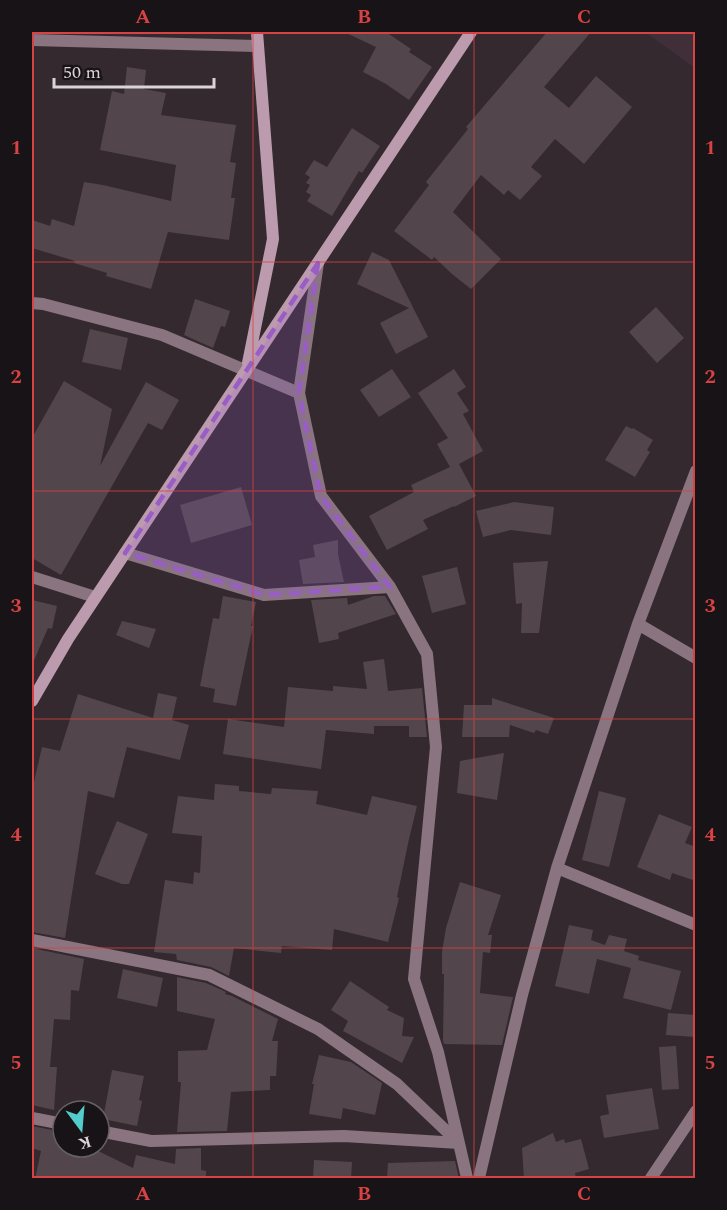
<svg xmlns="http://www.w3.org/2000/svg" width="727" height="1210" font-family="Spectral,serif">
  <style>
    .built { fill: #402f39 }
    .building { fill: #52464c }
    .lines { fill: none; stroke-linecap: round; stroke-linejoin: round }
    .street { stroke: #897480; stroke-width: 12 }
    .secondary { stroke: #bd9baf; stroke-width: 12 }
    .marked { fill: #985ec6; fill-opacity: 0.2; stroke: #985ec6; stroke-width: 4.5; stroke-dasharray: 12 8; stroke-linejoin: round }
    .grid { fill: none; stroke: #d74242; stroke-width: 1.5; stroke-opacity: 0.55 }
    .neatline { fill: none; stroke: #d74242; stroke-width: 2 }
    .grid-label { font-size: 20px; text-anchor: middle; font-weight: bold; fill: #d74242 }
  </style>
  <rect width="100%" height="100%" fill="#34292f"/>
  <path class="built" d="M645,32H695V68Z"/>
  <path class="building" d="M344,32H386L411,49L409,52L432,67L409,100L386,84L363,72L376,47Z
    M547,32H591L544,87L569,108L596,76L632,107L584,164L555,139L531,167L542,176L520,200L508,190L504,195L481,175L453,212L501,259L471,289L452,274L434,257L432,260L394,231L429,185L426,182L468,129L466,127Z
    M127,67L146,70L144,89L166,93L161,115L236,125L230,162L236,163L231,198H235L229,240L168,232L151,289L106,276L107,273L74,263L75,261L32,248V220L50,226L52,219L74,226L84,182L103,185L171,201L176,165L100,150L112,91L124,94Z
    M352,128L380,146L362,173L359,171L332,216L307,201L311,195L306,192L310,185L306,183L310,177L305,174L314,160L327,167Z
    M372,252L389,260L428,337L396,354L380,323L409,308L357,284Z
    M195,299L230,311L225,327L221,326L213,348L184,335Z
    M656,307L684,338L657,363L629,332Z
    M90,329L128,338L121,370L82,362Z
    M392,369L411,397L379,417L360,390Z
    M454,369L466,387L457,393L469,411L463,414L483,451L459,464L476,496L454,507V506L423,520L428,529L387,550L369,516L414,492L411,485L450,467L437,444L448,438L418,393Z
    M64,381L112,409L100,466L146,382L179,400L162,430L148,423L61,575L32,558V438Z
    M626,426L632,429L633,428L653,440L647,450L650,452L635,477L605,460Z
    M241,487L252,525L191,543L180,505Z
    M514,502L554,507L551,535L511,530L483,537L476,511Z
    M338,540V554L344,582L303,584L299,560L315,557L313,545Z
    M548,561L539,633H521L522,603L516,604L513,563Z
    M457,567L466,604L432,613L422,576Z
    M223,596L256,602L251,626H253L236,706L213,702L215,689L200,686L213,618L219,619Z
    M374,596H385L396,614L338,633L339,639L319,643L311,600L347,598L348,605Z
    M32,600L57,606L52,629L48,628L32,665Z
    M122,621L156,629L149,648L116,635Z
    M384,659L388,691L422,688L427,737H409V726H374V734L326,730L321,769L223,754L228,719L284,727L288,687L333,691V686L367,689L363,662Z
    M158,693L177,697L172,720L189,725L180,760L127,747L114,798L88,791L65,938L32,932V781L34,782L42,747L60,751L78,694L153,718Z
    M492,698L554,718L548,734L536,730L534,733L510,725L509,737H462L464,705H492Z
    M504,753L497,800L457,793L460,761Z
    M215,784L239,786V791L271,794L272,788L318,791L316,804L367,815L372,796L417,806L409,839L397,897L399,898L388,942L334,929L332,950L282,946L281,953L234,948L229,976L211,967L177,960L176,954L154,952L165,880L193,884L194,872L200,873L202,836L172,833L178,796L214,800Z
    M599,791L626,798L609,867L582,860Z
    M659,814L692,827L685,843L696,847V881L672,873L670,880L637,867Z
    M117,821L148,834L129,884H122L95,874Z
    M460,882L501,895L488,935H492L490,953L483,952L480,993L513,997L502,1045L444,1044L443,1040L444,974H442V952L446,928Z
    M569,925L593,930L591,940L605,945L609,935L627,939L624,951L639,956L638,960L681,971L671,1010L623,998L631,968L597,959L589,994L555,986Z
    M32,948L84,959L79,991L71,990L70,1020L54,1019L50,1067H57L54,1110L32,1105Z
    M123,969L163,978L157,1007L117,998Z
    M177,977L206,983L226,992L225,994L232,996L278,1019L272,1041H278L276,1076H270V1090L231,1092L227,1131L177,1132L181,1082H178V1051L207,1050L215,1019L177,1011Z
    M350,981L389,1007L387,1010L404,1018L402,1036L414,1037L402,1063L343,1031L348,1021L331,1010Z
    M668,1013L696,1015V1037L666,1035Z
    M676,1046L679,1089L662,1090L659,1047Z
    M319,1055L351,1062L382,1083L375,1115L343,1108L341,1119L309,1114L314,1084H312Z
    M112,1070L144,1076L139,1100L142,1101L137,1126L103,1119Z
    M652,1088L659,1129L604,1138L600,1116L609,1114L606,1095Z
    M32,1126L52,1130V1132L63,1138V1147H90L133,1168L136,1155L175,1164L176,1149L201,1148V1170L206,1171V1179H35L41,1151L32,1148Z
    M553,1133L556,1142L564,1139L565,1143L581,1139L589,1169L575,1173L576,1179H524L522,1148Z
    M314,1160L352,1162L351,1179H313Z
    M455,1161L459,1179H387L388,1163Z"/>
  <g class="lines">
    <path class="street" d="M32,40L258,46
      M318,263L299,393L321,496L390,587L427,654L436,747L414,979L438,1052L467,1178
      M32,303L43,304L162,335L299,393
      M125,553L264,595L390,587
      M32,577L95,597
      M638,624L696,658
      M557,868L696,925
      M32,940L209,975L318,1029L397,1084L459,1143
      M32,1118L63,1124
      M99,1131L151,1141L344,1136L459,1143
      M479,1178L522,995L557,868L638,624L696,471
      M651,1178L696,1111"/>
    <path class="secondary" d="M248,363L273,239L257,32
      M32,701L68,639L471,32"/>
  </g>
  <path class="marked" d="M318,263L299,393L321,496L390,587L264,595L125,553Z"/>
  <path class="grid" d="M253,32V1178M474,32V1178M32,262H696M32,491H696M32,719H696M32,948H696"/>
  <rect width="727" height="1210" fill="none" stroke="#181316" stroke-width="66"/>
  <g transform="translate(81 1129) rotate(164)"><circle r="28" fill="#181316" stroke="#666063" stroke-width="1.5"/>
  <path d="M0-4.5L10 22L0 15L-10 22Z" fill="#53cdcb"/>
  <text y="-9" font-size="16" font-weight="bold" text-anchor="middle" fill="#dad3d7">K</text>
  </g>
  <path d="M54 78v9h160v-9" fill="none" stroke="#dad3d7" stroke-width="3"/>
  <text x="63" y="78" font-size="18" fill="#dad3d7" stroke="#181316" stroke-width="4.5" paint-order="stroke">50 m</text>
  <rect x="33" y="33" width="661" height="1144" class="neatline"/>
  <g class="grid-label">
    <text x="143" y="23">A</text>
    <text x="364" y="23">B</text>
    <text x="584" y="23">C</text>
    <text x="16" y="154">1</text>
    <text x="710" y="154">1</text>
    <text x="16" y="383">2</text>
    <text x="710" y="383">2</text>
    <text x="16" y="612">3</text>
    <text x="710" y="612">3</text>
    <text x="16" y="841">4</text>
    <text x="710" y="841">4</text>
    <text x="16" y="1069">5</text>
    <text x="710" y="1069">5</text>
    <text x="143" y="1200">A</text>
    <text x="364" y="1200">B</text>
    <text x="584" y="1200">C</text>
  </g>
</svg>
